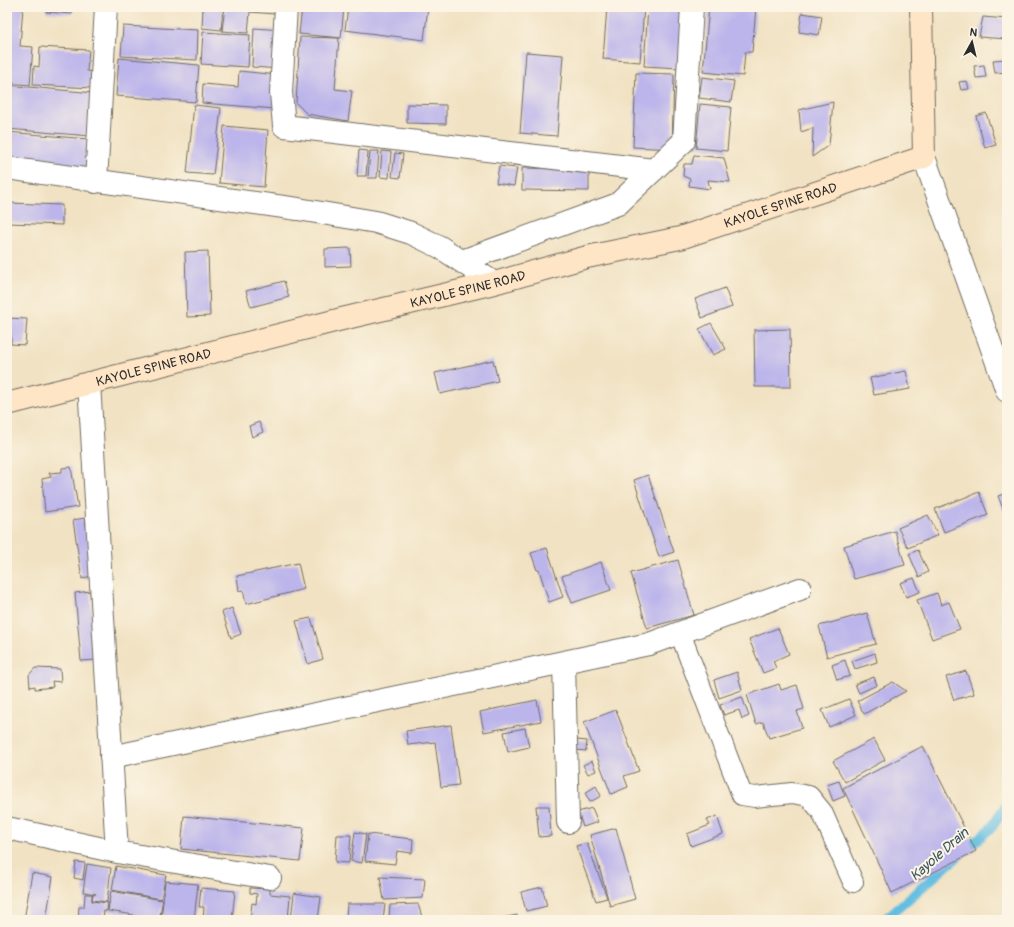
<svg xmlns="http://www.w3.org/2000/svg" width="1014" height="927" font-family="Pangolin,sans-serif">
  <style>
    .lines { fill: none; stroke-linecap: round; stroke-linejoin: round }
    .stream { stroke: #63bee1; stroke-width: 10 }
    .building { fill: #bcb5eb }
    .lane-casing { stroke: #706b60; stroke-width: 22 }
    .street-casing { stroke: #706b60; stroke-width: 24 }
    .secondary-casing { stroke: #706b60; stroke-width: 24 }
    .lane { stroke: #fff; stroke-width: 20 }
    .street { stroke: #fff; stroke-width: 22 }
    .secondary { stroke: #fee5c5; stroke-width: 22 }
    .labels { text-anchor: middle; stroke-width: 4; stroke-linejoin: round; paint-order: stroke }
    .street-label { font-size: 13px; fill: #2b2b2b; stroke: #fcf5e5 }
    .water-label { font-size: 14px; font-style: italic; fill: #3c5762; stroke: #fcf5e5 }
  </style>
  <rect width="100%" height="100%" fill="#fcf5e5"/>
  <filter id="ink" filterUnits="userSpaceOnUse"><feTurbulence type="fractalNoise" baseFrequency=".025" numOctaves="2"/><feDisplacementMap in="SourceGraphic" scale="8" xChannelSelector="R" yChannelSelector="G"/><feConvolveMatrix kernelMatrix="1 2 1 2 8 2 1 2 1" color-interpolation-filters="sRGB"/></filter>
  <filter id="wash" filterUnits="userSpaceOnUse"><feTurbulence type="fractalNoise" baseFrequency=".012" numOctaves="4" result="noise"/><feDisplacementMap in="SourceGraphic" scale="16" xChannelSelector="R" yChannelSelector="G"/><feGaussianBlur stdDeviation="0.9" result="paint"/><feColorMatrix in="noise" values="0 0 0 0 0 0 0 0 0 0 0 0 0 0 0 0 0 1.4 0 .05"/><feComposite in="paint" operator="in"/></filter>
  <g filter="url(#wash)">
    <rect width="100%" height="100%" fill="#f1e2c3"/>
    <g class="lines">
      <path class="stream" d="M884,920L992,827L1007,804"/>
    </g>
    <g id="blocks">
      <path class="building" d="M7,7H23L20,46L33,47L30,85L7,83Z
        M46,7H73L72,14L46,12Z
        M203,7H223L221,30L202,28Z
        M225,7H276L275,14L250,12L248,33L222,31Z
        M302,7H344L341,38L299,34Z
        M348,7H428L424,40L345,30Z
        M607,7H644L640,62L603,59Z
        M648,7H683L679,68L644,66Z
        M709,7H756L752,52H745L743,76L703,72Z
        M802,13L822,16L819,35L799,32Z
        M983,17L1007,19V39L979,37Z
        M123,26L198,30L197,60L121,56Z
        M254,28L282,30L280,69L252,67Z
        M203,32L250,35L248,67L201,64Z
        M300,37L339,38L335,89L352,91L348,121L307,114L296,103Z
        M40,47L89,50L87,71L94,72L93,88L33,85L34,66L39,67Z
        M526,52L563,55L557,136L520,133Z
        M119,58L199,65L196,102L116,96Z
        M1007,59V72L995,73L993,60Z
        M984,65L986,77L976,78L974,66Z
        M239,71L278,75L275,109L202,103L203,84L238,87Z
        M636,73L674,74L672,149L633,147Z
        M702,77L734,81L731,102L699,98Z
        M967,81L969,89L961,90L959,82Z
        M7,85L94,93L90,136L7,129Z
        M833,102L829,145L812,157L813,128L801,132L799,110Z
        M407,104L446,105V124L407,123Z
        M700,104L731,107L727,151L696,148Z
        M194,105L221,108L213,175L187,173Z
        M986,113L996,145L985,148L976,116Z
        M224,126L268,130L264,187L219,183Z
        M7,132L88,139L85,170L7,163Z
        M359,150L368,151L366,176H357Z
        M370,151H379L377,178H368Z
        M382,151L391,152L389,178L380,177Z
        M395,153L403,154L400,178L392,177Z
        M694,155L724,158L730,182L708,180L710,189L689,186L690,179L683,176L684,164H692Z
        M499,166L517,168L514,186L496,183Z
        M522,168L589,169V191L522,190Z
        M9,203L62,205V225L9,223Z
        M350,248L351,266L325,267V249Z
        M208,251L210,316L187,317L185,252Z
        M284,281L289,297L251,307L246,291Z
        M725,288L732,307L702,318L695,299Z
        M7,318L27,319L25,345L11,344V334L7,333Z
        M711,323L726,349L713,355L699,329Z
        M790,329L791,387H755L754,330Z
        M493,360L498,381L440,394L435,373Z
        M906,371L910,389L874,395L870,378Z
        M259,422L263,432L252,437L249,426Z
        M71,467L78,507L45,512L42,479L51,477L49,473L62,472V468Z
        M648,475L674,552L659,557L634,480Z
        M979,492L988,515L944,532L935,509Z
        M1007,493V514H1005L998,496Z
        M928,515L938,535L908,548L898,528Z
        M85,518L93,575L82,579L73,520Z
        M895,531L905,565L854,579L844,546Z
        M547,548L563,597L549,602L539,570H537L531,553Z
        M918,550L928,572L919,577L909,554Z
        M678,560L694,615L647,628L631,573Z
        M601,562L611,590L572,603L562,576Z
        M298,563L304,589L246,604L243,590L239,591L237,576Z
        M914,578L920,592L906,597L900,583Z
        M90,591L96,660L81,661L75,593Z
        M937,593L941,605L949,602L960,629L932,639L917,600Z
        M232,608L241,634L231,638L222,612Z
        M867,613L876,644L827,657L819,626Z
        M311,618L323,659L308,664L296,621Z
        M778,628L789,654L773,661L776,668L763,673L749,639Z
        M875,653L877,662L855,669L852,661Z
        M845,660L850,676L837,680L832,665Z
        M35,668L60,669L61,682L52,681L53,687L35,689V686L30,687L29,675Z
        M966,671L974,694L954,700L946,677Z
        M737,672L742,690L719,698L714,680Z
        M874,677L877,685L859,693L855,684Z
        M893,682L906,691L864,714L857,701Z
        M779,684L781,690L797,685L804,709L797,711L802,728L769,738L763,722L756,724L747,695Z
        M742,697L749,716L742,719L739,710L724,715L720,705Z
        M849,699L856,715L829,727L822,710Z
        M537,700L541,721L484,732L480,712Z
        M616,710L639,771L624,776L628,787L611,794L584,722Z
        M451,725L459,785L441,787L435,742L408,745L406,731Z
        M525,728L529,747L508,752L504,732Z
        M874,739L885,760L845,782L833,761Z
        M577,740L587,741L586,751L576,750Z
        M923,746L976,851L892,893L843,788Z
        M592,761L596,771L588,774L583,765Z
        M839,781L845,796L833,801L827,785Z
        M596,786L601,796L590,802L585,793Z
        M536,806H549L551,836L539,837Z
        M592,808L598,822L583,827L578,812Z
        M184,816L304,828L300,861L181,849Z
        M717,816L723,834L691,846L687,834L710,825L707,820Z
        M616,828L635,899L610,906L590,835Z
        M355,832L366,834L362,863L351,861Z
        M368,834L413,839L412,853L397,851L395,864L365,861Z
        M337,835H351L349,863L335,862Z
        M587,843L607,898L596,901L576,846Z
        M76,862L85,863L83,880L74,878Z
        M87,864L111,868L107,902L92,900L93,894H96L83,892Z
        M116,866L166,875L161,899L112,890Z
        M32,873L53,877L46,920H24Z
        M380,877L425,879L423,898L384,900Z
        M165,881L198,884L194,920H161Z
        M542,887L547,906L526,911L521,892Z
        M201,888L235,891L232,920H203L204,907H199Z
        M250,888L270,889V894L290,896L288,920H250L252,903L256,904L257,894L250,893Z
        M111,891L163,900L159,920H133L134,915L108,911L109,903H110H109Z
        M294,893L321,897L318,920H291Z
        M85,894H92V901L108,903L107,911H104L103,920H78L79,907H84Z
        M347,904H385L383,920H346Z
        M418,904L423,920H389L390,905Z
        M517,915L518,920H497V919Z"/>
    </g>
  </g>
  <g filter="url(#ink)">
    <use href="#blocks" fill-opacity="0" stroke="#706b60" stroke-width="1"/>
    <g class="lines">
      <defs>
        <path id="lane" d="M680,633L742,795L755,797L792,793L809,796L822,812L853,882"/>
        <path id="street" d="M286,7L281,92L284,126L654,170
          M924,157L1007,391
          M7,168L298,209L376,222L411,233L440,247L494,283
          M96,182L106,7
          M462,261L618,204L684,141L692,7
          M89,383L117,852
          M564,662L568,822
          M111,757L649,644L800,589
          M7,828L117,852L270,878"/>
        <g id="secondary">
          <path id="s1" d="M7,404L342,319L494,283L587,257L680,238L924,157L921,7"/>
        </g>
      </defs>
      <use href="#lane" class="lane-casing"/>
      <use href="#street" class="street-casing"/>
      <use href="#secondary" class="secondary-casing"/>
      <use href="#lane" class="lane"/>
      <use href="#street" class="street"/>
      <use href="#secondary" class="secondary"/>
    </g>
  </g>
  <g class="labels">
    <g class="street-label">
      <text dy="5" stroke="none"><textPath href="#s1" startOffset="799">KAYOLE SPINE ROAD</textPath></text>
      <text dy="5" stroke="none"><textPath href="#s1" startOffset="475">KAYOLE SPINE ROAD</textPath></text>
      <text dy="5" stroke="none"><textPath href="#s1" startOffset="151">KAYOLE SPINE ROAD</textPath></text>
    </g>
    <g class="water-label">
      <text transform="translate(939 854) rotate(-41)" y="5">Kayole Drain</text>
    </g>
  </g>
  <rect width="1014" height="927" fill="none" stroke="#fcf5e5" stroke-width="24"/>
  <g transform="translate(972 42) rotate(8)" stroke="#fcf5e5" stroke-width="3" paint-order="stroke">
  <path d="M0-3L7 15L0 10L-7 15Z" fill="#2b2b2b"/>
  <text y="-6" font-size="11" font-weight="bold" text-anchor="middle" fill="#2b2b2b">N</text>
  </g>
</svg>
